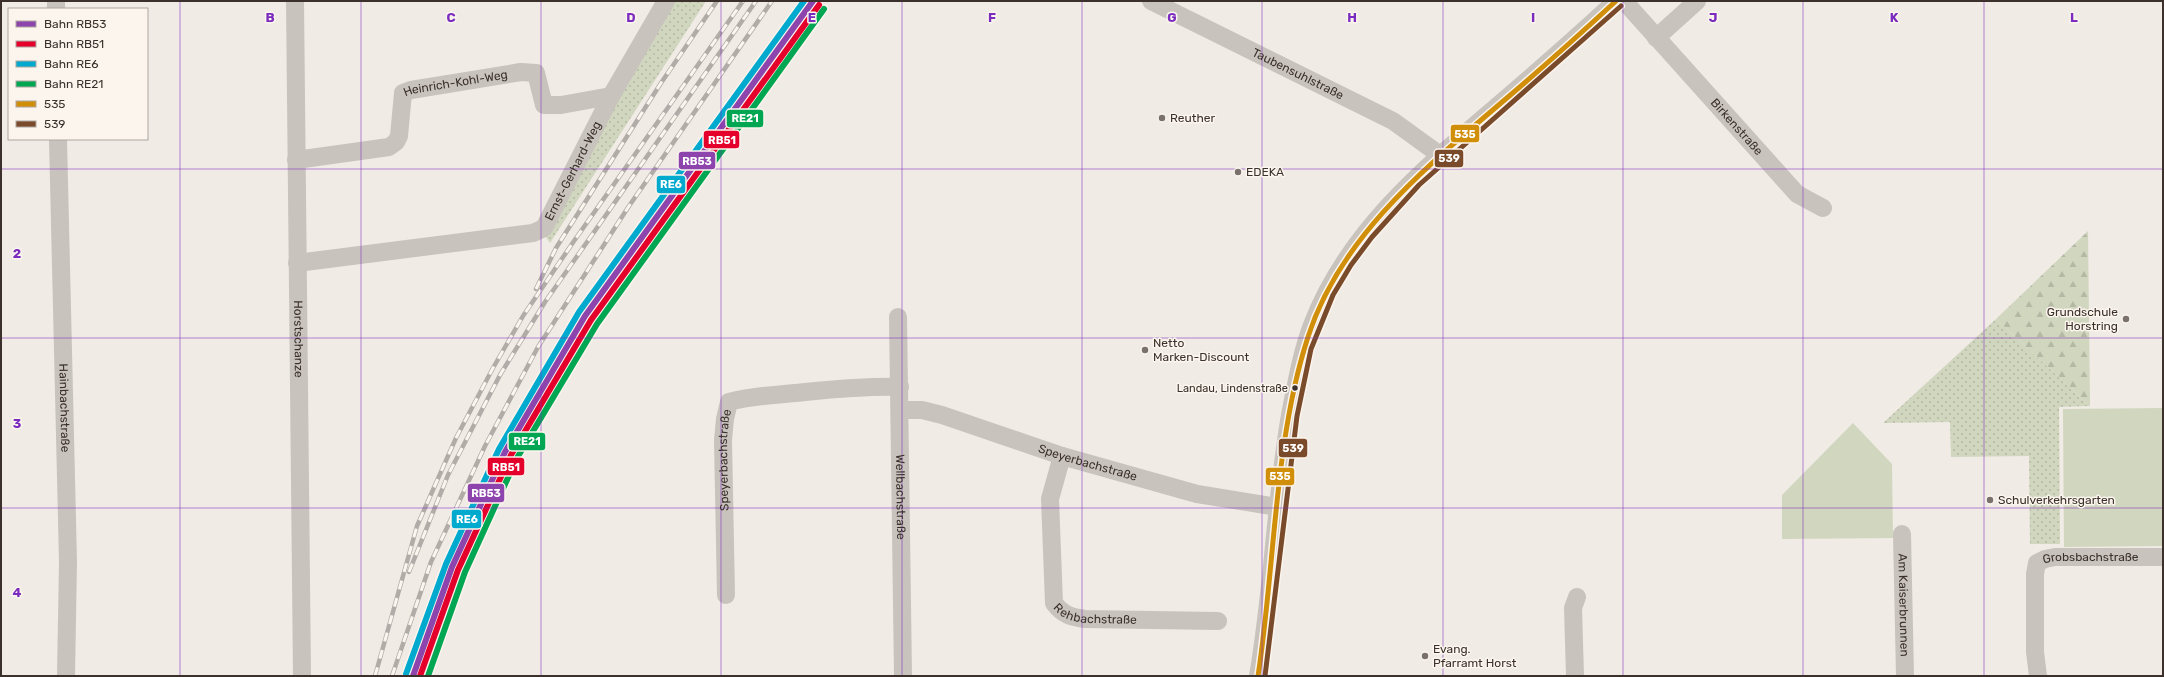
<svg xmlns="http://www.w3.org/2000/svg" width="2164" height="677" font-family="Rubik,sans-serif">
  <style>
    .grass { fill: url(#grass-dots) }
    .forest { fill: url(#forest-firs) }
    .green { fill: #d1d6bf }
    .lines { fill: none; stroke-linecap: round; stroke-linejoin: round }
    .minor { stroke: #c9c3be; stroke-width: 18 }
    .rail-casing { stroke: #b1aca8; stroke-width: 4.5 }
    .rail { stroke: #fbf5ee; stroke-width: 3; stroke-dasharray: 9; stroke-linecap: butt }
    .bus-1-casing { stroke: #fbf5ee; stroke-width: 8 }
    .bus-2-casing { stroke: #fbf5ee; stroke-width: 8 }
    .bus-1 { stroke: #d18e09; stroke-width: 5 }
    .bus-2 { stroke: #7a4b2a; stroke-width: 5 }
    .rail-1-casing { stroke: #fbf5ee; stroke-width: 9 }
    .rail-2-casing { stroke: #fbf5ee; stroke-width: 9 }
    .rail-3-casing { stroke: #fbf5ee; stroke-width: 9 }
    .rail-4-casing { stroke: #fbf5ee; stroke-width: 9 }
    .rail-1 { stroke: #8e44ad; stroke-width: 6 }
    .rail-2 { stroke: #e4002b; stroke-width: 6 }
    .rail-3 { stroke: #00a9ce; stroke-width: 6 }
    .rail-4 { stroke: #00a651; stroke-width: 6 }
    .grid { fill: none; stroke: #7b2cbf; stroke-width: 1; stroke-opacity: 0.55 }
    .poi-dot { fill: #7a716c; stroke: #fbf5ee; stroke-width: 1.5 }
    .bus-dot { fill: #3b302b; stroke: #fbf5ee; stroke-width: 1.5 }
    .labels { text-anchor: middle; stroke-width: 3; stroke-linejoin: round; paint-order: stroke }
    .bus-label { font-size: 11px; fill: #3b302b; stroke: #fbf5ee; text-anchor: end }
    .street-label { font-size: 12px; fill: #3b302b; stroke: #fbf5ee }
    .poi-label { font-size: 12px; fill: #3b302b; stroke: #fbf5ee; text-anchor: start }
    .grid-label { font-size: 13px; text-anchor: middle; font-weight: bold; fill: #7b2cbf; stroke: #fbf5ee; stroke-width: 3; stroke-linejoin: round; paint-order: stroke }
    .line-badge { stroke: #fbf5ee; stroke-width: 1.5 }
    .badge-label { font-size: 11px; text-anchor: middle; font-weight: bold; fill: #fff }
  </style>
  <defs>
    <pattern id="grass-dots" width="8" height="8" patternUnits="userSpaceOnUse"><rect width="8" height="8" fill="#d1d6bf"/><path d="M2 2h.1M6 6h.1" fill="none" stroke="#b4b8a4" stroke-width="1.8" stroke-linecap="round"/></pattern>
    <pattern id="forest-firs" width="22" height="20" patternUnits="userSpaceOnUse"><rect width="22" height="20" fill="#d1d6bf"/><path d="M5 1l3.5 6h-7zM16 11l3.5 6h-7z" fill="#b4b8a4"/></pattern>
  </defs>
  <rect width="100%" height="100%" fill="#f0ebe5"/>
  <path class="grass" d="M660,1H706L550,243L544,234Z
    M1996,319L2090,406L2059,407L2060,544H2030L2029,456L1951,457L1950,422L1883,423Z"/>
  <path class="forest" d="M2088,231L2090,406L1996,319Z"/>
  <path class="green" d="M2163,408V546L2064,547L2063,409Z
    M1853,423L1892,464L1893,538L1782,539V495Z"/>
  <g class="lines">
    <g class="minor">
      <path d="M56,1V9"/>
      <path id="s1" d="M295,1L302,676"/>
      <path id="s2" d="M1151,1L1393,121L1440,155"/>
      <path id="s3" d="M1624,1L1797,194L1823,208"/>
      <path d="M1656,38L1697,1"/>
      <path id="s4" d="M58,139L68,562L66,676"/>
      <path id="s5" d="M296,160L389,147L396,142L399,136L403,93L411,90L521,72L536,73L544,105H561L611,96"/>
      <path id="s6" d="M297,263L533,233L544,228L611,96L666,1"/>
      <path id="s7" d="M898,317L903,676"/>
      <path id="s8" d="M900,410H922L942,415L1062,456L1197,494L1278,507"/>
      <path id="s9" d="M1062,456L1050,499L1054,603C1063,615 1071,617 1085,619L1218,621"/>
      <path id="s10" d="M1902,534L1905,676"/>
      <path id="s11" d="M726,595L723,440L725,419L729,402C754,395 780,395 805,392C836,389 868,386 900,387"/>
      <path d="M1258,676C1273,590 1275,502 1290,415C1296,385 1301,354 1312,325C1347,233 1422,170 1495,108C1536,73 1576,38 1616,1"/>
      <path d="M1575,676L1573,608L1577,597"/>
      <path id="s12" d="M2038,676L2035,652V574L2037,563L2045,559L2055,557H2163"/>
    </g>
    <defs>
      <path id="rail" d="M536,289L556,248L661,83L717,1
        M409,572L448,475L500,375L545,302L756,1
        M375,676L417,526L456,438L493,368L523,316L574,241L743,1
        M392,676L431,562L485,446L538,347L629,206L772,1"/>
    </defs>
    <use href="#rail" class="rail-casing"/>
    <use href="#rail" class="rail"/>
    <defs>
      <path id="bus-1" d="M1258,676C1275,567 1274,441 1308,337C1340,237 1425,168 1501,103C1540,70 1578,36 1616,1"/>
      <path id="bus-2" d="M1265,676L1297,416L1311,349L1333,295L1351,265L1372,237L1419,185L1621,6"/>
    </defs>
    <use href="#bus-1" class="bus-1-casing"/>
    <use href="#bus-2" class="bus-2-casing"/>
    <use href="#bus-1" class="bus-1"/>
    <use href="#bus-2" class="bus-2"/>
    <defs>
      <path id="rail-1" d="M413,676L452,567L505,452L585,316L813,1"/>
      <path id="rail-2" d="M420,676L458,570L511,455L591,320L819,5"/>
      <path id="rail-3" d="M406,674L446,564L499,449L579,312L804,1"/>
      <path id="rail-4" d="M428,676L465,572L517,458L597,324L824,9"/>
    </defs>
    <use href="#rail-1" class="rail-1-casing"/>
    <use href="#rail-2" class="rail-2-casing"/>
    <use href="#rail-3" class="rail-3-casing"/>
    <use href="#rail-4" class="rail-4-casing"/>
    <use href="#rail-1" class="rail-1"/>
    <use href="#rail-2" class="rail-2"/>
    <use href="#rail-3" class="rail-3"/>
    <use href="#rail-4" class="rail-4"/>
  </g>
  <path class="grid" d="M180,1V676M361,1V676M541,1V676M721,1V676M902,1V676M1082,1V676M1262,1V676M1443,1V676M1623,1V676M1803,1V676M1984,1V676M1,169H2163M1,338H2163M1,508H2163"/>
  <g class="poi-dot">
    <circle cx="1162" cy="118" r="4"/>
    <circle cx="1238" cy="172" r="4"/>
    <circle cx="2126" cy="319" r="4"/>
    <circle cx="1145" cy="350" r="4"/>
    <circle cx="1990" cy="500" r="4"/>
    <circle cx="1425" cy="656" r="4"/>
  </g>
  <circle class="bus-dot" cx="1295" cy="388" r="3.5"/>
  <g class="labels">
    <g class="bus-label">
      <text x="1288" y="392">Landau, Lindenstraße</text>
    </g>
    <g class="street-label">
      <text dy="4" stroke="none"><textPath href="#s2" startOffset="164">Taubensuhlstraße</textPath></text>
      <text dy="4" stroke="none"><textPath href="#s5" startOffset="206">Heinrich-Kohl-Weg</textPath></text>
      <text dy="4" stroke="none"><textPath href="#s3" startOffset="169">Birkenstraße</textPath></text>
      <text dy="4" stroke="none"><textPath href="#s6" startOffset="314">Ernst-Gerhard-Weg</textPath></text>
      <text dy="4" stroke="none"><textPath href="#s1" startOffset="338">Horstschanze</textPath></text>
      <text dy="4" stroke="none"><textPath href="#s4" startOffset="269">Hainbachstraße</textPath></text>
      <text dy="4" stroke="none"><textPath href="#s11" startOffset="135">Speyerbachstraße</textPath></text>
      <text dy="4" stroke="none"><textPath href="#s8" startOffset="196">Speyerbachstraße</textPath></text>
      <text dy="4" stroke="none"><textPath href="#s7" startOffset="180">Wellbachstraße</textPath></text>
      <text dy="4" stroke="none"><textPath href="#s12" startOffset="168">Grobsbachstraße</textPath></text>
      <text dy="4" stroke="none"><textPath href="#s10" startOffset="71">Am Kaiserbrunnen</textPath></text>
      <text dy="4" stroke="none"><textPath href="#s9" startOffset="194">Rehbachstraße</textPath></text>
    </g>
    <g class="poi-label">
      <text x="1170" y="122">Reuther</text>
      <text x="1246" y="176">EDEKA</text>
      <text x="2118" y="316" text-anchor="end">Grundschule<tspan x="2118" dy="14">Horstring</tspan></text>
      <text x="1153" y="347">Netto<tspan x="1153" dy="14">Marken-Discount</tspan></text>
      <text x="1998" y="504">Schulverkehrsgarten</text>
      <text x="1433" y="653">Evang.<tspan x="1433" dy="14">Pfarramt Horst</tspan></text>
    </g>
  </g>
  <g class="grid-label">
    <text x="270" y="22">B</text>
    <text x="451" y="22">C</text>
    <text x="631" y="22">D</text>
    <text x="812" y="22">E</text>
    <text x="992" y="22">F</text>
    <text x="1172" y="22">G</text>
    <text x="1352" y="22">H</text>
    <text x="1533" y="22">I</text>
    <text x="1713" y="22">J</text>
    <text x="1894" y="22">K</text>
    <text x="2074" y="22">L</text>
    <text x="17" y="258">2</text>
    <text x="17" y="428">3</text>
    <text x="17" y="597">4</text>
  </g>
  <g class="line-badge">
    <rect x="726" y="109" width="38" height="19" rx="4" fill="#00a651"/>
    <rect x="1450" y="124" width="30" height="19" rx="4" fill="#d18e09"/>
    <rect x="703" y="130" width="37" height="19" rx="4" fill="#e4002b"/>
    <rect x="1434" y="149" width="30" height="19" rx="4" fill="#7a4b2a"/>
    <rect x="678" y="151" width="38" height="19" rx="4" fill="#8e44ad"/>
    <rect x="656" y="175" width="30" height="19" rx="4" fill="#00a9ce"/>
    <rect x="508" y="432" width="38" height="19" rx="4" fill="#00a651"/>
    <rect x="1278" y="438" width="30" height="20" rx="4" fill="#7a4b2a"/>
    <rect x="487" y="457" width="38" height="19" rx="4" fill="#e4002b"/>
    <rect x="1265" y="467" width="30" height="19" rx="4" fill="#d18e09"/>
    <rect x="467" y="483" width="38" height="20" rx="4" fill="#8e44ad"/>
    <rect x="451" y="509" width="31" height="20" rx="4" fill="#00a9ce"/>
  </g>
  <g class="badge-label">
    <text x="745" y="122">RE21</text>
    <text x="1465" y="138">535</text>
    <text x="722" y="144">RB51</text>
    <text x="1449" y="162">539</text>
    <text x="697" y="165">RB53</text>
    <text x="671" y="188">RE6</text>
    <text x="527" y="445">RE21</text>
    <text x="1293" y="452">539</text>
    <text x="506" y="471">RB51</text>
    <text x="1280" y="480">535</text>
    <text x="486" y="497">RB53</text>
    <text x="467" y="523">RE6</text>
  </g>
  <rect width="2164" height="677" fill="none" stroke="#3b302b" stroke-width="4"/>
  <rect x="8" y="8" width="140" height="132" fill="#fbf5ee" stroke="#aea6a0"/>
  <rect x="16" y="21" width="20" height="6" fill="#8e44ad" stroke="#aea6a0"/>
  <text x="44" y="28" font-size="12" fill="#3b302b">Bahn RB53</text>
  <rect x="16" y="41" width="20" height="6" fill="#e4002b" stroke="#aea6a0"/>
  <text x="44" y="48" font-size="12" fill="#3b302b">Bahn RB51</text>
  <rect x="16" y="61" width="20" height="6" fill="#00a9ce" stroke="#aea6a0"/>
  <text x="44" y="68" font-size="12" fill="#3b302b">Bahn RE6</text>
  <rect x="16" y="81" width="20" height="6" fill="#00a651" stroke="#aea6a0"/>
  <text x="44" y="88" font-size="12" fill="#3b302b">Bahn RE21</text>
  <rect x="16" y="101" width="20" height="6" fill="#d18e09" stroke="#aea6a0"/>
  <text x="44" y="108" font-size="12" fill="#3b302b">535</text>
  <rect x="16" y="121" width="20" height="6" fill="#7a4b2a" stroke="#aea6a0"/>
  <text x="44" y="128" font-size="12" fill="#3b302b">539</text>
</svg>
